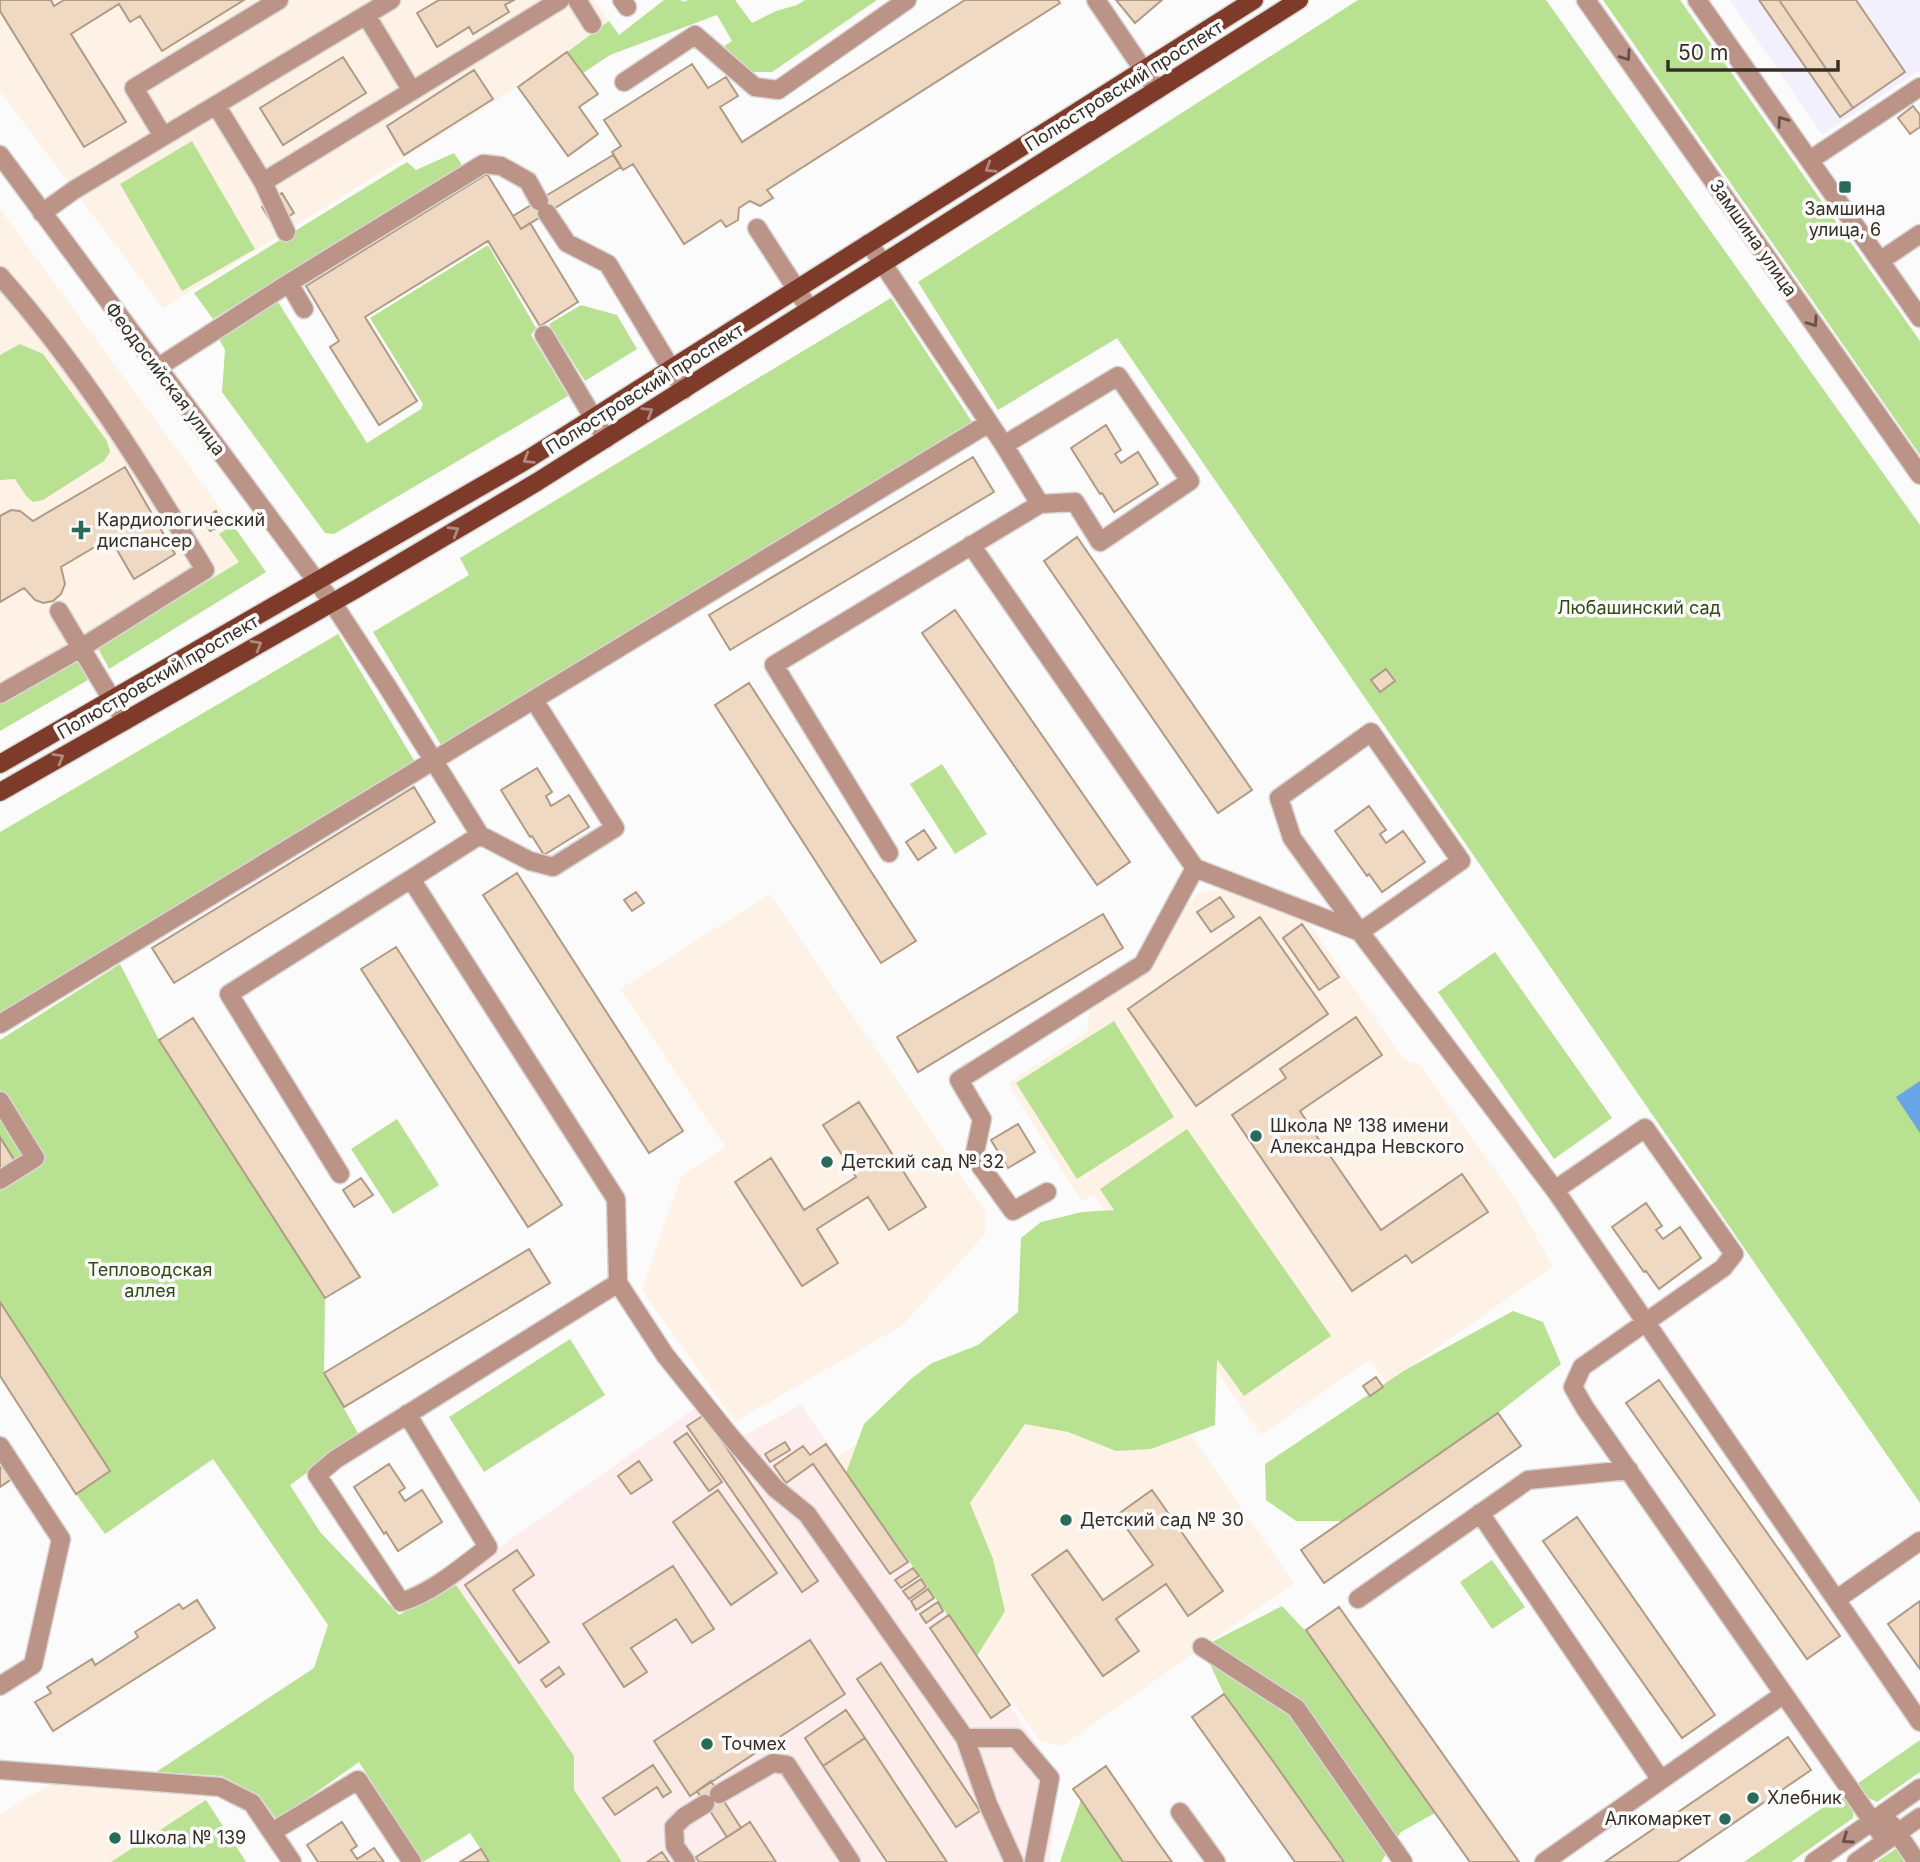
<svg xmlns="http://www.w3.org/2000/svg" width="1920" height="1862" font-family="Inter,sans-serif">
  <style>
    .commercial { fill: #f2f0fd }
    .industrial { fill: #feeded }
    .built { fill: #fef2e7 }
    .green { fill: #b8e191 }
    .water { fill: #69a4e7 }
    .building { fill: #efd9c3; stroke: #b09b86; stroke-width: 2 }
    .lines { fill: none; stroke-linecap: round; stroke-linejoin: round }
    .minor-casing { stroke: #d8d6d5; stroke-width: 21 }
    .major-casing { stroke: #d8d6d5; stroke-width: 21 }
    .minor { stroke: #bc9387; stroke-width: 18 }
    .major { stroke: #7f3b29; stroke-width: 18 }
    .oneway { stroke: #665248 }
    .oneway2 { stroke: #b1887d }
    .poi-dot { fill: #2a6a59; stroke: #fbfbfb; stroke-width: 2.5 }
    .labels { text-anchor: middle; stroke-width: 7; stroke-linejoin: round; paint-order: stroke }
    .street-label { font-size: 18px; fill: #372f26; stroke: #fbfbfb }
    .poi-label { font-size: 18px; fill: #372f26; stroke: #fbfbfb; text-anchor: start }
    .park-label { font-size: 18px; fill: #314b12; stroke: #fbfbfb }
  </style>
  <rect width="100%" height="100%" fill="#fbfbfb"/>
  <path class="commercial" d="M1730,0H1920V70L1822,135Z"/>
  <path class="industrial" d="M708,1399L739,1438L801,1405L1058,1775L1050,1862H615L434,1594Z"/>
  <path class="built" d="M0,0H594L609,21L518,87L163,308L0,92Z
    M0,209L263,566L0,719Z
    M1221,889L1306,919L1404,1060L1420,1065L1515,1198L1553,1267L1386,1383L1370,1360L1261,1435L1094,1195L1081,1201L1008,1083L1087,1032L1090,1007L1150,969L1185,906L1200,892Z
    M770,894L985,1210L986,1233L903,1325L735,1422L642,1290L681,1176L725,1147L620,989Z
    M1054,1310L1161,1392L1294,1583L1062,1746L1039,1740L837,1457Z
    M51,1784L192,1794L206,1800L246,1862H0V1814Z"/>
  <path class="green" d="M664,0H681L683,2L689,0H735L752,23L776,11L797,5L805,0H877L772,72H749L724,46L732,41L717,15L610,55L583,73L567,52L609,21L619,35Z
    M1358,0H1546L1920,525V1503L1117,338L998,410L918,282Z
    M1603,0H1680L1920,341V455Z
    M192,141L255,249L182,291L120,184Z
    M454,153L462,165L213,319L194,293L407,162L416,170Z
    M488,245L536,328L531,335L568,396L334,534L325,533L222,392L225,350L218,337L276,299L367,443L421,409L423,404L370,318Z
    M891,298L974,425L441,745L373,632L469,575L460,558Z
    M581,305L617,315L637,349L585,381L549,324Z
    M20,344L43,354L107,441L110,452L104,461L43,500L33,502L26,496L15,479L0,480V355Z
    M233,525L266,572L109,669L98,648L239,562L219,534Z
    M338,634L415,762L0,1013V832Z
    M77,661L88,680L0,731V705Z
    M942,764L987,834L955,854L910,784Z
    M1495,952L1612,1118L1554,1159L1438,992Z
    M120,964L159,1040L325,1298L324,1373L359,1435L290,1485L320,1532L399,1615L456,1585L574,1756V1790L622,1862H489L470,1833L423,1862L359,1762L277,1820L259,1795L222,1776L156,1772L314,1668L328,1625L213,1459L105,1534L76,1494L110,1471L0,1302V1040Z
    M1114,1021L1174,1117L1077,1179L1016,1083Z
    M397,1119L439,1185L393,1214L351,1149Z
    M1187,1129L1331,1336L1244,1396L1217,1359L1215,1425L1151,1449L1116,1451L1068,1432L1025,1424L970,1503L993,1559L1005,1611L977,1656L846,1473L864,1424L912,1378L932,1363L978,1345L1018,1312L1021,1238L1041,1222L1082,1212L1114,1210L1100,1189Z
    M1513,1311L1543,1322L1561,1364L1498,1413L1343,1521H1296L1266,1500L1265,1464L1405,1370Z
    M570,1339L605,1395L484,1472L449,1417Z
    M1492,1560L1525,1607L1492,1629L1460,1582Z
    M1282,1606L1312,1638L1435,1813L1401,1832L1381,1862H1345L1224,1694L1202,1647Z
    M1920,1740V1772L1877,1802L1866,1797L1857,1784Z
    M1844,1793L1853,1806V1818L1791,1862H1744Z
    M206,1800L246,1862H111Z
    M1081,1800L1123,1862H1060Z
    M1897,1848L1910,1862H1876Z"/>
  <path class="water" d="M1920,1081V1133L1896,1097Z"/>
  <path class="building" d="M0,0H51L54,6L64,0H244L162,51L140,16L130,22L119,4L71,34L126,122L84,147L0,11Z
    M439,0H514L505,5L509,12L473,34L469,27L437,47L417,13Z
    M965,0H1058L1060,3L767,190L773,198L760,206L750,201L739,208L738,220L726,227L721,220L684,244L633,164L623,170L612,152L621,146L604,120L692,64L708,88L726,77L738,96L720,107L742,142Z
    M1116,0H1162L1135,23Z
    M1759,0H1779L1853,108L1840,117Z
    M1779,0H1856L1905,72L1853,108Z
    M567,52L598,94L579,107L598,134L568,156L518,87Z
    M343,57L366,93L283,145L260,108Z
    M474,70L493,99L404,155L387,126Z
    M1913,106L1920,115V127L1910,134L1898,118Z
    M613,155L621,167L521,229L513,216Z
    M487,174L521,229L530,223L578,302L540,326L488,241L365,317L417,401L379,425L330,347L339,341L306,286Z
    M282,193L294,213L274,226L262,207Z
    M1106,425L1121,450L1115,454L1121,463L1138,452L1158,484L1114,512L1102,493L1100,494L1071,448Z
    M973,457L994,492L730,650L709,615Z
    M125,467L175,554L134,579L110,538L61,567L65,584L61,594L53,601L43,603L35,600L24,588L0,602V516L11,510L20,511L33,521Z
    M216,511L224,524L210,531L203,519Z
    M1077,537L1252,790L1218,813L1044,561Z
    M955,610L1130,862L1097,885L922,633Z
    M1386,669L1395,681L1380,692L1371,680Z
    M749,683L916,941L881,963L715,705Z
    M537,768L552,792L546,796L551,806L569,795L589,827L544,855L532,836L530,837L501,790Z
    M414,787L435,822L174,983L152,948Z
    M1369,806L1386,830L1380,834L1386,843L1403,831L1425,862L1382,892L1369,874L1367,876L1335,831Z
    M924,830L936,848L918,860L906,842Z
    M517,873L683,1131L649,1153L483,895Z
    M636,892L644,903L632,911L624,900Z
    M1220,897L1234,917L1211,932L1197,912Z
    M1103,914L1123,948L918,1072L897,1037Z
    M1260,917L1328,1014L1196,1106L1128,1009Z
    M1302,924L1339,977L1319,990L1283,938Z
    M396,947L562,1205L528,1227L361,969Z
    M1356,1017L1382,1055L1300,1111L1313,1131L1381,1230L1462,1174L1488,1212L1412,1263L1406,1255L1352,1291L1232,1115L1286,1078L1280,1069Z
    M193,1018L360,1277L325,1298L159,1040Z
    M859,1102L926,1207L889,1230L868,1197L817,1229L838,1263L802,1286L735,1182L771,1158L804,1210L856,1177L823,1125Z
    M1018,1124L1035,1152L1008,1168L991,1140Z
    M0,1137L16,1163L0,1173Z
    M361,1178L373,1195L354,1207L343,1190Z
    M1646,1203L1662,1226L1656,1230L1663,1239L1680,1227L1701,1258L1659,1289L1646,1271L1644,1272L1612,1227Z
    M529,1249L550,1283L344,1407L324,1373Z
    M0,1302L110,1471L76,1494L0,1376Z
    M1376,1377L1383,1387L1370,1396L1363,1386Z
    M1659,1380L1840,1636L1807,1659L1626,1403Z
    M1498,1413L1521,1446L1324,1583L1301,1550Z
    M704,1415L818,1581L802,1592L687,1426Z
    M687,1433L722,1482L709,1491L674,1442Z
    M785,1442L790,1450L770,1462L765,1454Z
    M826,1444L908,1562L890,1574L813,1464L786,1483L774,1466L803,1446L810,1455Z
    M639,1461L652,1480L631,1494L618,1476Z
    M389,1464L405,1488L399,1492L405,1501L422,1490L442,1522L398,1551L386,1532L384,1534L354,1487Z
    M3,1466L12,1479L0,1487V1468Z
    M718,1490L777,1573L731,1605L673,1522Z
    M1152,1490L1223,1591L1188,1616L1166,1584L1116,1619L1139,1651L1103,1676L1032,1575L1067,1550L1103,1600L1153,1565L1117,1515Z
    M1577,1517L1715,1715L1682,1738L1543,1541Z
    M517,1550L534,1575L513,1590L549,1642L519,1663L465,1585Z
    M673,1566L714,1629L692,1643L676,1619L631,1648L647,1672L624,1687L583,1624Z
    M913,1568L919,1576L901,1588L895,1580Z
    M921,1579L926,1587L909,1599L903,1591Z
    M928,1589L934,1598L916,1610L911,1601Z
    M197,1600L215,1628L53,1731L35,1702L51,1693L47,1687L92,1659L95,1665L138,1637L135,1632L179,1604L183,1609Z
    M1920,1601V1669L1888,1624Z
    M938,1602L943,1611L926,1623L920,1614Z
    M1339,1607L1519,1862H1470L1358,1704L1306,1630Z
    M949,1615L1010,1705L991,1718L930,1628Z
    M810,1640L845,1694L690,1796L654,1741Z
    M881,1663L980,1811L956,1827L857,1679Z
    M559,1667L564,1674L546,1687L541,1680Z
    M1224,1694L1275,1764L1344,1862H1295L1192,1717Z
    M846,1710L865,1738L823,1766L805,1738Z
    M1788,1737L1811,1770L1677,1862H1605Z
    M865,1738L947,1862H887L823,1766Z
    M653,1765L671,1792L663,1797L657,1787L615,1815L603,1798Z
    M1106,1766L1157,1841L1172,1862H1123L1081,1800L1073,1789Z
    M711,1781L741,1828L727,1837L697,1791Z
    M342,1822L357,1846L351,1850L357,1859L374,1848L384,1862H318L307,1845Z
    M750,1822L776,1862H699L696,1857Z
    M481,1849L489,1862H460Z
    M662,1852L669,1862H647Z"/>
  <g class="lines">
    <defs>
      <path id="minor" d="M577,0L592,24
        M622,0L627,7
        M1096,0L1157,90
        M1586,0L1920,475
        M1697,0L1920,318
        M624,82L695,35L755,87L778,90L907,0
        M412,91L560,0
        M216,105L263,182L286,232
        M163,136L134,88L279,0
        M0,155L332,602L387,686L480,835L530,861L553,867L615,828L534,700
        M1810,160L1920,87
        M263,182L412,91L366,15
        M42,213L74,190L391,0
        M547,213L567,243L608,264L684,390
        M757,228L810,310
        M869,243L1004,445L1040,504L774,665L889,853
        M1880,261L1920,234
        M0,276C80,366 143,468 205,570L81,648L125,721
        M289,283L304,309
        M544,335L606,439
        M157,368L289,283L483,164L501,166L528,181L539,201
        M1004,445L1118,376L1190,481L1100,542L1075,502L1040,504
        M971,545L1195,868L1360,932
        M0,694L81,648L59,611
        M480,835L411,879L616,1199L618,1283L665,1355L730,1436L775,1488L807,1514L965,1738H1016L1050,1778L1034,1862
        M1360,932L1461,861L1371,732L1279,798L1292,838L1360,932L1555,1190L1920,1722
        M0,1024L989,423
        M0,1101L35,1158L0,1180
        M340,1174L229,994L411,879
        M1555,1190L1645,1128L1734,1254L1723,1268L1582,1367L1573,1387L1585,1408L1886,1841
        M1047,1192L1013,1211L974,1157L982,1119L959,1080L1143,964L1195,868
        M407,1414L488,1547C462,1567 433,1592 401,1602L317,1475L336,1459L618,1283
        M0,1446L61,1539L33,1665L0,1686
        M1480,1513L1661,1780
        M1358,1599L1528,1480L1629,1470
        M1837,1599L1920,1541
        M1202,1647L1296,1708L1403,1862
        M965,1738L988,1804L1014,1862
        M0,1770L220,1787L252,1803L292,1862
        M719,1794L773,1763L787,1765L851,1862
        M1180,1812L1216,1862
        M1891,1824L1917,1862
        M272,1832L358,1780L412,1862
        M686,1862L675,1846L674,1827L684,1817L705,1804
        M1544,1862L1784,1694
        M1814,1862L1920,1788
        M1856,1862L1920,1817"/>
      <path id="major" d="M0,764L525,461L1254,0
        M0,792L358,588L537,482L1299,0"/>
    </defs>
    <use href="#minor" class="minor-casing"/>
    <use href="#major" class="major-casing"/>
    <use href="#minor" class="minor"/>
    <use href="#major" class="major"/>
  </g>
  <defs><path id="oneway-chevron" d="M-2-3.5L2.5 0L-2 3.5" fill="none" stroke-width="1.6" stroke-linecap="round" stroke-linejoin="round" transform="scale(1.75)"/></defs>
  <g class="oneway">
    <use href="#oneway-chevron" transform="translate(1626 56) rotate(55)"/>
    <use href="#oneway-chevron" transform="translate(1782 121) rotate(-125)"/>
    <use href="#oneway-chevron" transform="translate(1813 322) rotate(55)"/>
    <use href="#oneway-chevron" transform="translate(1847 1839) rotate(145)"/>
  </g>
  <g class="oneway2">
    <use href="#oneway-chevron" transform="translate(990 168) rotate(148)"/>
    <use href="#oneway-chevron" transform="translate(648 412) rotate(-32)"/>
    <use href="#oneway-chevron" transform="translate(528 459) rotate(148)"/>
    <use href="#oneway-chevron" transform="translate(454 531) rotate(-31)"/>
    <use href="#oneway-chevron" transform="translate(257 645) rotate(-30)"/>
    <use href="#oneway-chevron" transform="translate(59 758) rotate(-30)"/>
  </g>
  <g class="poi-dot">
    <rect x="1838" y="180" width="14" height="14" rx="3.5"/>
    <path d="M77.5 519.5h7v7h7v7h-7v7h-7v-7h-7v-7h7z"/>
    <circle cx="1256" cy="1136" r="7"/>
    <circle cx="827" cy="1162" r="7"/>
    <circle cx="1066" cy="1520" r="7"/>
    <circle cx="707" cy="1744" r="7"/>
    <circle cx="1753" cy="1798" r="7"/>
    <circle cx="1725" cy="1819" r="7"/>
    <circle cx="115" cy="1838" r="7"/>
  </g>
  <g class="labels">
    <g class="street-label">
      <text transform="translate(1124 86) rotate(-32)" y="6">Полюстровский проспект</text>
      <text transform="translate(1753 238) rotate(55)" y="6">Замшина улица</text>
      <text transform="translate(165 379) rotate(53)" y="6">Феодосийская улица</text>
      <text transform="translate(645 389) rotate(-32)" y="6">Полюстровский проспект</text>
      <text transform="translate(158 677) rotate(-30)" y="6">Полюстровский проспект</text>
    </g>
    <g class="poi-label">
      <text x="1845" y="215" text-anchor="middle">Замшина<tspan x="1845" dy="21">улица, 6</tspan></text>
      <text x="97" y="526">Кардиологический<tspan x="97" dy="21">диспансер</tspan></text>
      <text x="1270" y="1132">Школа № 138 имени<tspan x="1270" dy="21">Александра Невского</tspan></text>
      <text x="841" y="1168">Детский сад № 32</text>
      <text x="1080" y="1526">Детский сад № 30</text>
      <text x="721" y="1750">Точмех</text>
      <text x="1767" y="1804">Хлебник</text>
      <text x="1711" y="1825" text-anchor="end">Алкомаркет</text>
      <text x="129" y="1844">Школа № 139</text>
    </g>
    <g class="park-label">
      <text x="1639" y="614">Любашинский сад</text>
      <text x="150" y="1276">Тепловодская<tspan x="150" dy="21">аллея</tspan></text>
    </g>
  </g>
  <path d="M1668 60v10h170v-10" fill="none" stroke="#372f26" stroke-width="3.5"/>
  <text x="1678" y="60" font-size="21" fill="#372f26" stroke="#fbfbfb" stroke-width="5" paint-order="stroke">50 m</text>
</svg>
